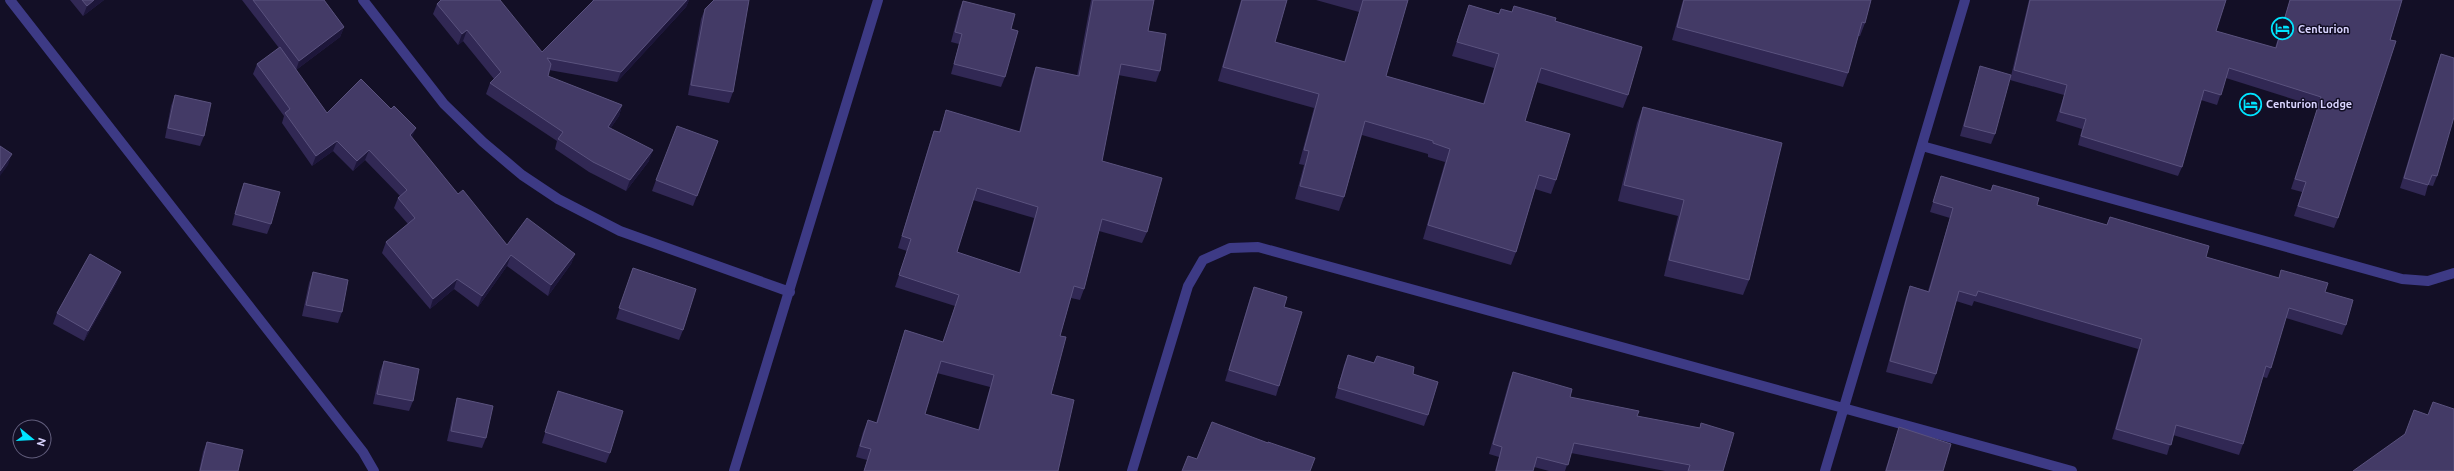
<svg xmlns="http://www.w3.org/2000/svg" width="2454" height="471" font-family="Ubuntu,sans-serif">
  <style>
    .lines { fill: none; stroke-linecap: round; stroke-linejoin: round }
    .minor { stroke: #3d3a85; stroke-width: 10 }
    .wall { fill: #312854; fill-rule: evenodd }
    .shaded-wall { fill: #1d163a }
    .building { fill: #433a66; stroke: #5a527e; fill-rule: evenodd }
    .labels { text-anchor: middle; stroke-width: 3; stroke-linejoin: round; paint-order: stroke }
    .poi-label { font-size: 11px; font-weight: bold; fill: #d9d4ff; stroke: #130f26; text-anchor: start }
  </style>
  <rect width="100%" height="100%" fill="#130f26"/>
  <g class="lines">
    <path class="minor" d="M10,0L363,452L374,471
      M363,0L444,104L483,142L522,175L558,199L620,231L790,292
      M1922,146L2402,279L2428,281L2454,273
      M734,471L878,0
      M1132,471L1188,286L1203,260L1230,248L1258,247L2072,471
      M1825,471L1965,0"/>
  </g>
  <path class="wall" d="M70,0H104L83,16Z
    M242,0H324L344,27L340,37L296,70L327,113L412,138L458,194L507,245L575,254L571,264L548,296L507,266L478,307L454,289L430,309L382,253L386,242L408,224L394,208L398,198L400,196L365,160L353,171L333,151L312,166L282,123L284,116L253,74L257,64L279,48Z
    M592,0H689L686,7L617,82L549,70L548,76L622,105L619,116L610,129L649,161L626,191L589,172L555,149L557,141L486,94L490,83L494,79L463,41L458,45L433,14L437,4L542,52L593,1Z
    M1091,0H1154L1148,31L1160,71L1156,82L1118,75L1102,161L1147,232L1142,243L1099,231L1084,289L1080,300L1071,298L1060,336L1051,394L1058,471H864L867,460L856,457L863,432L868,420L876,423L901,342L905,330L943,342L955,306L895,287L907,251L898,248L930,142L934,131L939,132L946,110L1019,132L1032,78L1036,67L1077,76ZM973,200L1034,218L1019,273L957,252ZM937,373L990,387L978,430L925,414Z
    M1241,0H1287L1275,42L1344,62L1359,12L1316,0H1408L1386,76L1483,104L1494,68L1452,56L1464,19L1469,5L1499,14L1501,9L1512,12L1555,21L1628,95L1623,108L1536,82L1525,121L1556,180L1551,194L1535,189L1516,252L1511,265L1423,239L1445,162L1428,157V154L1362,135L1344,197L1339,211L1295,199L1304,165L1299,164L1314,108L1218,81Z
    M1683,0H1871L1865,23L1860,36H1858L1848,73L1843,87L1672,40Z
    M2029,0H2226L2216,31L2275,48L2290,0H2402L2338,218L2334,228L2294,216L2302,192L2291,189L2318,107L2226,78L2217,105L2201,100L2182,167L2178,176L2078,145L2082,129L2056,121L2064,95L2010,80Z
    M963,1L1011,29L1005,77L1001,87L951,74L959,44L951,42L959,11Z
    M705,9L733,92L729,103L688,95L701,19Z
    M2441,54L2437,176L2433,186L2428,185L2425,196L2400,188L2437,65Z
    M1980,66L1995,134L1991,144L1960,136L1977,77Z
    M175,95L204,136L200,146L165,138L171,106Z
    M1643,107L1749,280L1743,295L1664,276L1678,216L1618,201L1637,123Z
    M718,141L693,206L652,191L656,180Z
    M1941,176L1990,191L1993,185L2037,205L2107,225L2110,217L2206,257L2325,292L2346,325L2342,335L2286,318L2271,368L2267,378L2263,377L2243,444L2239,455L2173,435L2167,455L2112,439L2138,349L1974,301L1972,306L1956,301L1936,374L1932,384L1886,372L1906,297L1910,286L1928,291L1950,218L1930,212Z
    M244,183L271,224L267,234L232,225L240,193Z
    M633,268L683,330L679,340L616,319Z
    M313,272L342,312L338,323L302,316L309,283Z
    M117,282L84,341L53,324L57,313Z
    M1254,287L1284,307L1279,386L1276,396L1225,381L1250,298Z
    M1348,355L1413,374L1428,415L1424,426L1335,398L1344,365Z
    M384,361L413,401L409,411L373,404L380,371Z
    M1513,372L1570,397L1637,416L1723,471H1665L1571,453L1565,471H1549L1534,467L1533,471H1495L1499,457L1489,454L1509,382Z
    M558,391L610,453L606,463L542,443Z
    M457,398L486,438L482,448L447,441L454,409Z
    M1899,427L1943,471H1885Z
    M207,442L238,471H199L203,452Z"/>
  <path class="shaded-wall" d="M94,0H104L83,16L87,6Z
    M687,0H689L686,7L617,82L621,72Z
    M344,27L340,37L296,70L299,61Z
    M467,30L463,41L458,45L462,34Z
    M622,105L619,116L604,138L608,127Z
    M416,128L412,138L410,135Z
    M337,141L333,151L312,166L316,156Z
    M369,150L365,160L353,171L357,161Z
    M653,150L649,161L626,191L630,180Z
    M12,154L8,165L0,176V171Z
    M575,254L571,264L548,296L551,285Z
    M511,255L507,266L478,307L482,296Z
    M121,272L117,282L84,341L88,331Z
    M457,279L454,289L430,309L433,299Z"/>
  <path class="building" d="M82,0H94L87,6Z
    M253,0H324L344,27L299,61Z
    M441,0H500L542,52L594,0H687L621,72L547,58L551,64L548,76L622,105L608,127L653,150L630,180L593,162L558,139L563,132L490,83L501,72L467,30L462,34L437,4Z
    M714,0H749L733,92L691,85L705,9Z
    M1093,0H1154L1148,31L1166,34L1160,71L1121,64L1102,161L1162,178L1147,232L1102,219L1084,289L1074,286L1060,336L1066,337L1051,394L1074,400L1058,471H864L871,449L860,446L868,420L877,423L905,330L943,342L959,295L899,275L911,239L902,236L934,131L940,132L946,110L1020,132L1036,67L1079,76ZM977,188L1038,207L1020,273L957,252ZM941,361L994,375L979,430L925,414Z
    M1242,0H1287L1275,42L1345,62L1363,0H1408L1386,76L1484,104L1499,54L1457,42L1469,5L1499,14L1501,9L1512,12L1514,6L1556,18L1555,21L1642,47L1628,95L1541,68L1525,121L1570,134L1556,180L1539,175L1516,252L1428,225L1450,149L1433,143V141L1365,121L1344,197L1300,186L1309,151L1304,150L1319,94L1223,67Z
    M1684,0H1871L1865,23L1862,22L1848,73L1677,27Z
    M2030,0H2226L2216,31L2276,48L2290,0H2402L2390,40L2396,41L2338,218L2298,206L2306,182L2295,179L2321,97L2229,68L2221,95L2204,90L2182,167L2081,136L2086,119L2060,112L2067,85L2014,70Z
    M963,1L1015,14L1011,29L1018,31L1005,77L954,64L962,34L955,32Z
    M280,47L327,113L361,79L391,109L394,106L416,128L410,135L458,194L463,190L507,245L527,218L575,254L551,285L511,255L482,296L457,279L433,299L386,242L415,218L398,198L407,190L369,150L357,161L337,141L316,156L285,113L290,109L257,64Z
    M2441,54L2454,58V117L2437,176L2432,175L2428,185L2404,178Z
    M1980,66L2011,75L1995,134L1964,126Z
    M175,95L211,103L204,136L168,128Z
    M1643,107L1782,143L1749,280L1669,260L1684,200L1624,185Z
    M677,126L718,141L697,196L656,180Z
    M0,146L12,154L0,171Z
    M1941,176L1991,191L1993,185L2039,198L2037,205L2107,225L2110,217L2209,246L2206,257L2279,278L2281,270L2328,283L2325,292L2353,300L2346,325L2289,308L2271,368L2266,366L2243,444L2176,425L2171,445L2116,429L2142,339L1978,291L1976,296L1959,291L1936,374L1890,361L1910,286L1929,292L1953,208L1933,202Z
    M244,183L280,192L271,224L235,214Z
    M90,254L121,272L88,331L57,313Z
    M633,268L696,289L683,330L619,308Z
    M313,272L348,280L342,312L306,305Z
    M1254,287L1287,297L1284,307L1302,312L1279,386L1229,370Z
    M1348,355L1374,363L1377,356L1414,367L1413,374L1438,382L1428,415L1338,388Z
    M384,361L419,369L413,401L377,394Z
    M1513,372L1572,389L1570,397L1639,411L1637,416L1700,428L1701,423L1734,433L1723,471H1688L1690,465L1574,443L1568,465L1537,457L1533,471H1496L1502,447L1493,444Z
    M558,391L623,411L610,453L545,432Z
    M457,398L493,406L486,438L451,431Z
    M2433,402L2454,409V471H2353L2405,434L2414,410L2428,415Z
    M1212,422L1268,443V442L1315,458L1310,471H1182L1188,456L1197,459Z
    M1899,427L1951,444L1943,471H1886Z
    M207,442L243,450L238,471H200Z"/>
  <defs>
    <symbol id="hotel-ring" viewBox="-11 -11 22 22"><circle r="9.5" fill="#130f26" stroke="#00e5ff" stroke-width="1.5"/><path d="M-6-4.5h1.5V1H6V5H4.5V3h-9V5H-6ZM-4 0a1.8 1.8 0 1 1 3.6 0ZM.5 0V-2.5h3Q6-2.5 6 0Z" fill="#00e5ff"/></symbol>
  </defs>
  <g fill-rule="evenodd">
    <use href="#hotel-ring" x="2270" y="16" width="25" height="25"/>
    <use href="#hotel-ring" x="2238" y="92" width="25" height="25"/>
  </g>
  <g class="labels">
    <g class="poi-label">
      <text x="2298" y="33">Centurion</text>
      <text x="2266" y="108">Centurion Lodge</text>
    </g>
  </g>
  <g transform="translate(32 439) rotate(108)"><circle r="19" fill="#130f26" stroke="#625e7d"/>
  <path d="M0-3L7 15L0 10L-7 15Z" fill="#00e5ff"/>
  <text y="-6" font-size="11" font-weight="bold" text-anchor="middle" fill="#d9d4ff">N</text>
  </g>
</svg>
